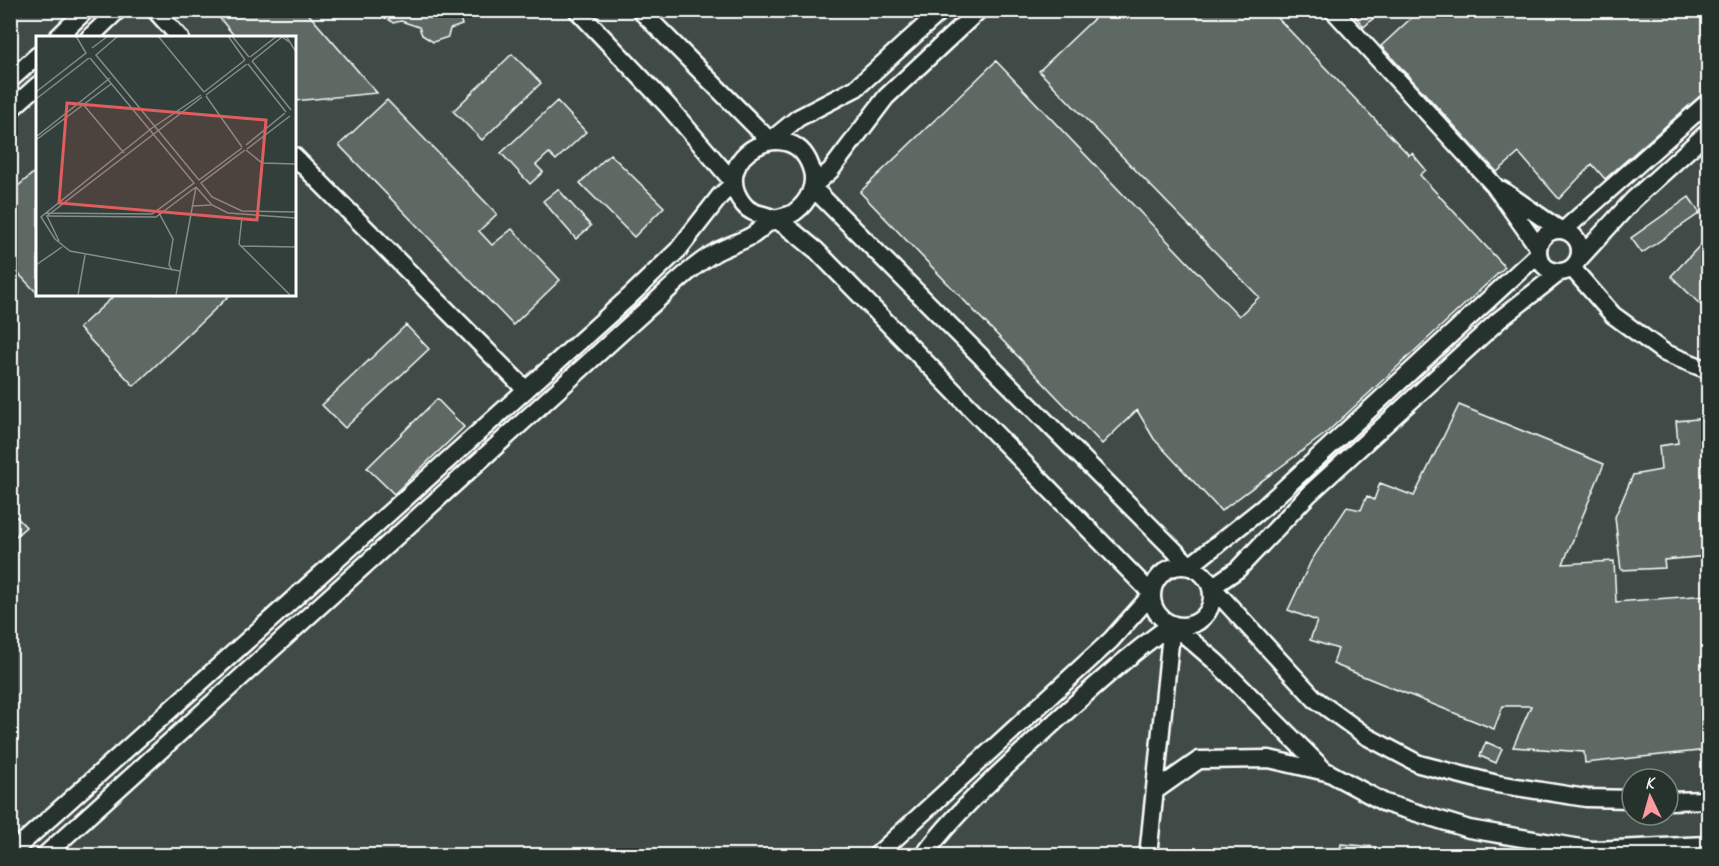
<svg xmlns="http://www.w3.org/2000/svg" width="1719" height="866" font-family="Caveat,sans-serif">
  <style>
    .built { fill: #404c47; fill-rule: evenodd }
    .building { fill: #5f6964; stroke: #fff; stroke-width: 1.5 }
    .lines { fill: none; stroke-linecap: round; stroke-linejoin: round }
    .minor-casing { stroke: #fff; stroke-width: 21 }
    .minor { stroke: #26332d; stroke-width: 16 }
    .inset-road { fill: none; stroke: #858c89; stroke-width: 1.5 }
    .view { fill: #e05e5e; fill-opacity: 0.15; stroke: #e05e5e; stroke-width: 3 }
    .inset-edge { fill: none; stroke: #fff; stroke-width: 3 }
  </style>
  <rect width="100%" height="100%" fill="#333f3a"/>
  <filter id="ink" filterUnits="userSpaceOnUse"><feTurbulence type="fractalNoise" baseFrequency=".0167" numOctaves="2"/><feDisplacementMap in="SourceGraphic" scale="12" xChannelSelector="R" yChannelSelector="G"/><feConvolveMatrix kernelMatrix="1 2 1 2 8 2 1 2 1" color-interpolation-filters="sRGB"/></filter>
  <g filter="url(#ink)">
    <path class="built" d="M11,11H1708V855H11ZM38,38H294V294H38ZM1632,779H1668V815H1632Z"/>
    <path class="building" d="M213,10H305L377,93L294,101V38H236Z
      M376,10H458L462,25L450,29L448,37L433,42L422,35L419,27L401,21L393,23L385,16L376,13Z
      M1103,10H1270L1409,155L1412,153L1426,170L1420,175L1505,267L1325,434L1221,511L1154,439L1137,410L1102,444L860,192L996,61L1239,316L1259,297L1039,71Z
      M1350,10H1382L1364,27Z
      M1420,10H1708V89L1605,179L1592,164L1559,199L1519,153L1497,172L1381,46Z
      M512,54L541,83L482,140L453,111Z
      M387,100L497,214L479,231L492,245L512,229L560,280L513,325L339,145Z
      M557,101L586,132L556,160L549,153L536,165L543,172L530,184L501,153Z
      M610,154L664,207L634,237L580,183Z
      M38,169V294L10,265V193Z
      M558,189L591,226L576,239L543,201Z
      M1689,197L1700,213L1642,253L1631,238Z
      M1708,237V312L1671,276Z
      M116,294H231L134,386L79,328Z
      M406,325L429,349L345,428L322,405Z
      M437,399L464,427L394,494L367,468Z
      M1459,405L1604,464L1563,564L1614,561L1616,602L1708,595V750L1585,763L1584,752L1513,747L1531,706H1503L1494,729L1333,664L1338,649L1310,640L1317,621L1288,610L1311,561L1347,507L1361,510L1367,496L1374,500L1380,483L1414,496Z
      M1708,418V556L1664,560L1665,568L1621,570L1615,517L1633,475L1661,470L1659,446L1678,443L1676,421Z
      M10,510L26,527L10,541Z
      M1486,742L1502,749L1496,763L1480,756Z
      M1341,844L1376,847L1375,855H1339Z"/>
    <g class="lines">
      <defs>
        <path id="minor" d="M155,10L180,38
          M577,10L667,105L734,183
          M640,10L770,141
          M1333,10L1494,185L1538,247
          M57,38L86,10
          M89,38L118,10
          M10,80L38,55
          M10,110L38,85
          M770,141L798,118L856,88L942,10
          M294,156L526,390
          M812,187L1190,566L1264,507L1538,254
          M812,187L831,170L886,97L979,10
          M1502,190L1560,230
          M1538 251a21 21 0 1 1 42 0a21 21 0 1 1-42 0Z
          M1564,230L1708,102
          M1579,259L1633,200L1708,132
          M1572,268L1613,315L1665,353L1708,370
          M1560,272L1499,320L1309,494L1238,569L1212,587L1315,699L1366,736L1419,764L1497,784L1586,798L1632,799
          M1152 596a30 30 0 1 1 60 0a30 30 0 1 1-60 0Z
          M1172,624L1216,662L1324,770L1385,803L1469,829L1592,850L1708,845
          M1155,791L1199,760L1269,759L1326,772
          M1668,801L1708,800
          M10,854L629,297L678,250L720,196L734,183
          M44,856L645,311C667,292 690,267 716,252C727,246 741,242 753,235C760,230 767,222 775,219C782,216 790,217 796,211C808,202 816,186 812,171C795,108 704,157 744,205C753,216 765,213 776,220C790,227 803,240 816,250L1152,594L1111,640L876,856
          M923,856C955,813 996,776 1035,740C1080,699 1123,659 1172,624
          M1148,856L1172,624"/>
      </defs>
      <use href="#minor" class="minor-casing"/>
      <use href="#minor" class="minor"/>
    </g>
  </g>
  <g transform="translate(36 36)">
    <rect width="260" height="260" fill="#333f3a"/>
    <path class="inset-road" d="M82,0L60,19L163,144L206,112M122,0L168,56M192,0L209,24M196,0L213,21M250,0L260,16M56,12L72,0M214,21L241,0M216,25L255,74M216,25L246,1L253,6M212,28L250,76M0,56L50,17L40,0M168,56L209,24M170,59L211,28M170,60L206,111M0,63L53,22M46,67L88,117M0,101L74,42M0,104L75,48M210,109L249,77M211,113L254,80M209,114L165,147L176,161L206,175L260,176M210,114L226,127L260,128M160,151L176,169L192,177L260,182M157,170L175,169M10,177L116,178L158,147L54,22M123,177L137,203L133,229L136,234M10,180L120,181L160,151M206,181L203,208L254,259M23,205L11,180L166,61M205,210L260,211M0,229L26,211M144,235L34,215L19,203L5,181L116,92L165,59M42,259L49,219M140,259L160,151"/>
    <path class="view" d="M31,67L230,84L221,184L23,167Z"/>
    <rect width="260" height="260" class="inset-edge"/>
  </g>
  <rect width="1719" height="866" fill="none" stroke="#26332d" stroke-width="36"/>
  <rect x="18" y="18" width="1683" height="830" fill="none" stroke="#fff" stroke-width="2" filter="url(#ink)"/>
  <g transform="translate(1650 797) rotate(355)"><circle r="28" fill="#26332d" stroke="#7d8581" stroke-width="1.5"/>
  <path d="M0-4.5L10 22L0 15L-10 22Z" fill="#ff9aa2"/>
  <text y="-9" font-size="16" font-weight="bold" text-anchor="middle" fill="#ffffff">K</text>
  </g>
</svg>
